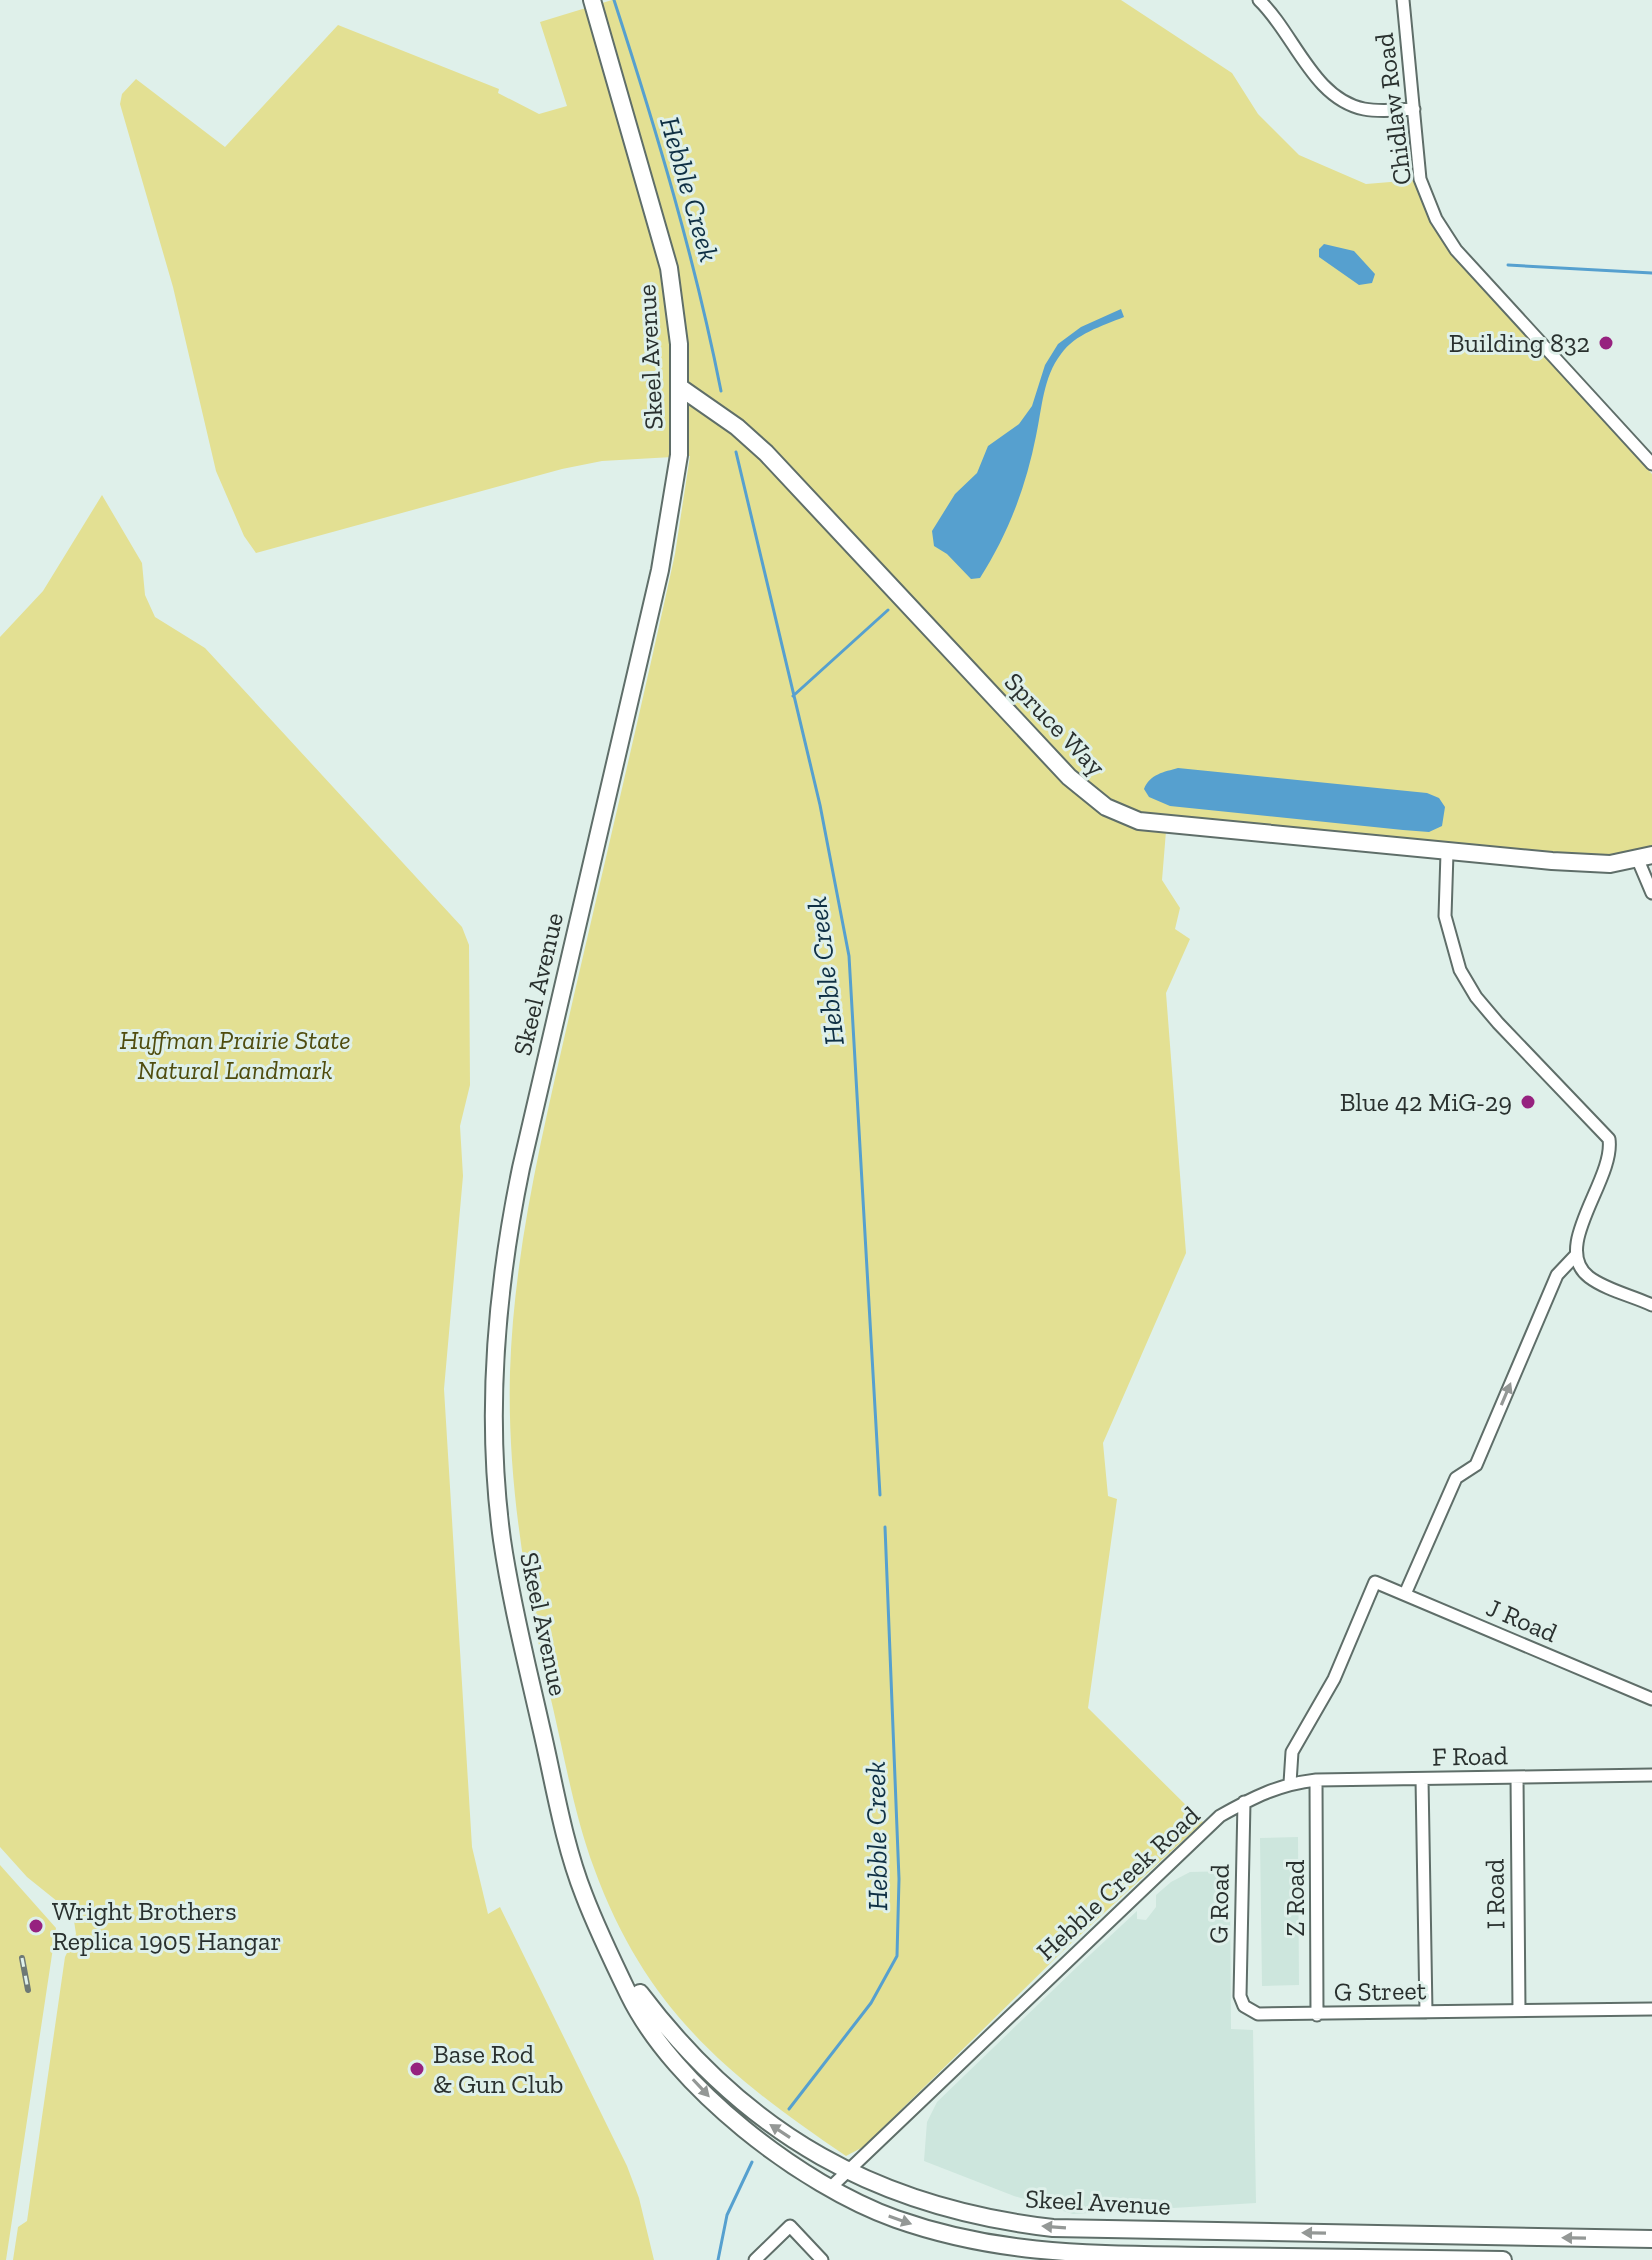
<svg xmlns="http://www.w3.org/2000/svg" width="1652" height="2260" font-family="'Zilla Slab',serif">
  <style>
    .built { fill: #cde6dd }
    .green { fill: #e3e093 }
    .water { fill: #56a0cf }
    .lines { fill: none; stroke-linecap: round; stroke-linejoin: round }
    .stream { stroke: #56a0cf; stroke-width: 3 }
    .street-casing { stroke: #5f6e69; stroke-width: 15 }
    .secondary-casing { stroke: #5f6e69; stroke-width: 20 }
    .street { stroke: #fff; stroke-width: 11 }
    .secondary { stroke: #fff; stroke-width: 16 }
    .rail-casing { stroke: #6e7975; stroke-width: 6 }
    .rail { stroke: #dff0ea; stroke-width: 3; stroke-dasharray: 9; stroke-linecap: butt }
    .oneway { fill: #949896 }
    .poi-dot { fill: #96227f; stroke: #dff0ea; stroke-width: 3 }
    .labels { text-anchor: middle; stroke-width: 6; stroke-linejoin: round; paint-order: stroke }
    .street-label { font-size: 26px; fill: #29302e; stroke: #dff0ea }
    .poi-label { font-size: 26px; fill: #29302e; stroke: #dff0ea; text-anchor: end }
    .park-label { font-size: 26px; font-style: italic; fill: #4f4c0e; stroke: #dff0ea }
    .water-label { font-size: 28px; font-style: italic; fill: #0f3044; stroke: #dff0ea }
  </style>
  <rect width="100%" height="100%" fill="#dff0ea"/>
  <path class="built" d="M1298,1837L1299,1985L1262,1986L1260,1838Z
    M1230,1871L1231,2029L1253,2030L1256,2203L1073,2214L1014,2196L924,2161L927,2122L937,2102L1078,1966L1137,1911V1919L1146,1920L1156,1907V1895L1171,1882L1190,1872Z"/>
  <path class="green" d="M612,0H1121L1232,73L1258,114L1299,155L1366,184L1415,180L1424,207L1444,241L1652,474V848L1595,859L1167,819L1162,880L1180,908L1175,929L1190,939L1166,993L1186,1253L1103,1443L1108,1496L1117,1499L1088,1708L1203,1822L1068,1946L863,2147L846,2156C726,2075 645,2008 594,1868C575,1817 565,1760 553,1708C527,1598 507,1485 510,1372C514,1244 546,1119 574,995C608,848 643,701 675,554L690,456L602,461L562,469L256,553L244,536L216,471L173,287L120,104L122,94L136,79L225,147L338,25L499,89L498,93L539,114L567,106L540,22Z
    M102,495L142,563L145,595L155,617L205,648L462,927L469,945L470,1085L460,1126L463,1176L444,1389L472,1847L488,1914L500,1907L627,2166L639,2198L654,2260H13L18,2227L27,2221L65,1957L76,1934L73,1914L27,1877L0,1847V637L43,591Z
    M0,1865L56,1928L6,2260H0Z"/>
  <path class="water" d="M1324,244L1354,251L1375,274L1372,283L1359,285L1319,257V249Z
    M1121,309L1124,317C1102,326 1075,334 1061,354C1043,377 1042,409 1036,436C1026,487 1008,534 980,578L971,579L947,554L934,546L932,531L955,494L977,473L988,446L1019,424L1032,406L1045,365L1058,344L1081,327Z
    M1178,768L1427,793L1439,798L1445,807L1442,826L1429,832L1403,830L1170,806L1149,797L1144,789C1150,774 1164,772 1178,768Z"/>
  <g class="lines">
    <path class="stream" d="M614,0C656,129 695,259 721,391
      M1508,265L1652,273
      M736,452L820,805L849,956L880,1495
      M793,696L888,610
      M789,2109L871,2003L897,1956L899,1879L885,1527
      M718,2260L727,2215L752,2162"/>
    <defs>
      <path id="street" d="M1259,0C1294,33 1313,99 1364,109C1380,112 1397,110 1414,109
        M1403,0L1420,179L1436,219L1456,250L1652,464
        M1447,853L1445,916L1460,970L1476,997L1498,1023L1609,1139C1615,1180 1550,1247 1589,1277C1606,1290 1633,1296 1652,1305
        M1638,860L1652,893
        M1405,1594L1456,1478L1476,1465L1557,1275L1575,1256
        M1517,1777L1519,2010
        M1422,1779L1426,2012
        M1316,1780L1317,2015
        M1290,1783L1292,1752L1334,1679L1375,1582L1652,1699
        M1244,1802L1240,1996L1244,2006L1258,2014L1652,2009
        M830,2188L1220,1816C1252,1798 1279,1784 1316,1780L1652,1775
        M755,2260L790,2226L822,2260"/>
      <path id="secondary" d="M592,0L669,268L679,344V455L660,570L521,1168C496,1289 485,1416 502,1540C511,1602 527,1665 541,1727C554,1782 563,1842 584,1895C597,1929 613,1962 629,1995C674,2087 801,2185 896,2219C1004,2257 1099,2254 1211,2256C1309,2257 1406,2259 1503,2260
        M681,388L737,427L766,453L1069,777L1106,807L1139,821L1552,861L1610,864L1652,855
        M640,1993C747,2135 878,2208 1053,2228L1652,2239"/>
    </defs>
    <use href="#street" class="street-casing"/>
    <use href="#secondary" class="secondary-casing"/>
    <use href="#street" class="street"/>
    <use href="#secondary" class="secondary"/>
    <defs>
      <path id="rail" d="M22,1958L28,1990"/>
    </defs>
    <use href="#rail" class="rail-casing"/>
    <use href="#rail" class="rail"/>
  </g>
  <defs><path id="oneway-solid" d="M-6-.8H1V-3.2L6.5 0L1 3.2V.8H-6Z" transform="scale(2)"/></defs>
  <g class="oneway">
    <use href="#oneway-solid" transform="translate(1506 1394) rotate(-67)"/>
    <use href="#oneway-solid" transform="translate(701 2088) rotate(47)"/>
    <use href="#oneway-solid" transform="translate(780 2131) rotate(-147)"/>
    <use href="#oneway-solid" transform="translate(900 2220) rotate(19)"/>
    <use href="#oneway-solid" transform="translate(1054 2227) rotate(-176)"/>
    <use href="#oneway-solid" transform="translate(1314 2233) rotate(-179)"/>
    <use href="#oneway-solid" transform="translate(1574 2238) rotate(-179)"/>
  </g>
  <g class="poi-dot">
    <circle cx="1606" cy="343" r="8"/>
    <circle cx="1528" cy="1102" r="8"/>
    <circle cx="36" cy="1926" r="8"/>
    <circle cx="417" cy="2069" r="8"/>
  </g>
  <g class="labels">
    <g class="street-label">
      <text transform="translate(1393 109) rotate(-97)" y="9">Chidlaw Road</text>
      <text transform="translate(650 357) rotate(-93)" y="9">Skeel Avenue</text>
      <text transform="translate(1055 724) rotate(46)" y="9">Spruce Way</text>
      <text transform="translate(538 984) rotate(-77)" y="9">Skeel Avenue</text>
      <text transform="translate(1522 1620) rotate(23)" y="9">J Road</text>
      <text transform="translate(544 1624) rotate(78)" y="9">Skeel Avenue</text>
      <text transform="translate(1470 1756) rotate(-1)" y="9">F Road</text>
      <text transform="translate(1118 1883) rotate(-43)" y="9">Hebble Creek Road</text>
      <text transform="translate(1495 1894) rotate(-91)" y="9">I Road</text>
      <text transform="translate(1295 1898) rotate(-90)" y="9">Z Road</text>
      <text transform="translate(1219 1904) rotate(-89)" y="9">G Road</text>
      <text transform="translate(1380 1991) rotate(-1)" y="9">G Street</text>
      <text transform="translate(1098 2202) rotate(3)" y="9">Skeel Avenue</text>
    </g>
    <g class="poi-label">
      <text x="1590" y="352">Building 832</text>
      <text x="1512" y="1111">Blue 42 MiG-29</text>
      <text x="52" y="1920" text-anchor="start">Wright Brothers<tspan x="52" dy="30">Replica 1905 Hangar</tspan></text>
      <text x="433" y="2063" text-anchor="start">Base Rod<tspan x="433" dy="30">&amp; Gun Club</tspan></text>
    </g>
    <g class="park-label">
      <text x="235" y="1049">Huffman Prairie State<tspan x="235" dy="30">Natural Landmark</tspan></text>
    </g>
    <g class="water-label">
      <text transform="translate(690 189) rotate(74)" y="10">Hebble Creek</text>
      <text transform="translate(825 971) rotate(-97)" y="10">Hebble Creek</text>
      <text transform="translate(876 1836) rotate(-91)" y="10">Hebble Creek</text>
    </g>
  </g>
</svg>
